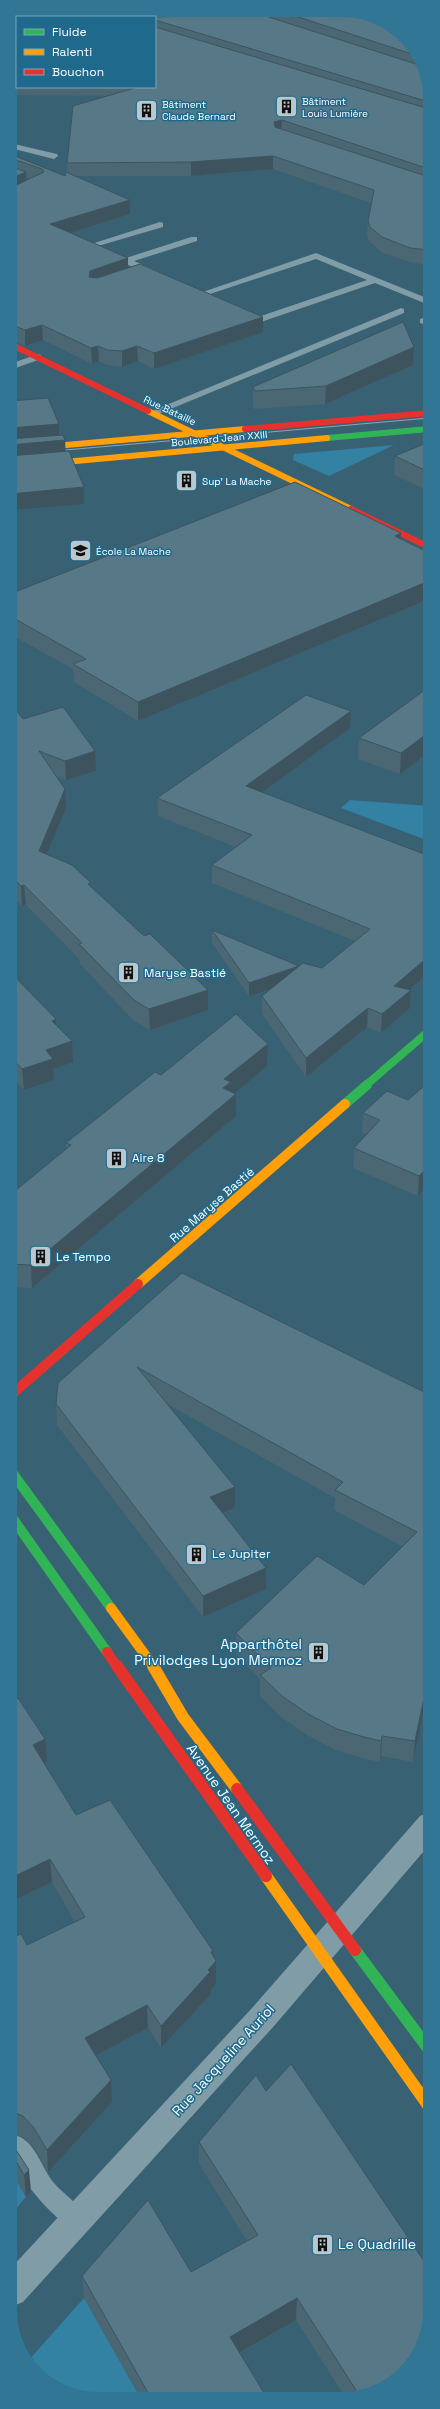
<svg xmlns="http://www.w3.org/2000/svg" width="440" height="2409" font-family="'Space Grotesk',sans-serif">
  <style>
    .green { fill: #3381a3 }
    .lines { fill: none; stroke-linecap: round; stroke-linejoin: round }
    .lane { fill: #7f9ca7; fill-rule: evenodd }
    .street { fill: #7f9ca7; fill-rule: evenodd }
    .fast-far3 { stroke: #30b455; stroke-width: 6 }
    .fast-far2 { stroke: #30b455; stroke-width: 8 }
    .fast-far1 { stroke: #30b455; stroke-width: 10 }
    .fast { stroke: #30b455; stroke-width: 12 }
    .slow-far2 { stroke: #ff9f0a; stroke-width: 6 }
    .slow-far1 { stroke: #ff9f0a; stroke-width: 10 }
    .slow { stroke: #ff9f0a; stroke-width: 12 }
    .jam-far2 { stroke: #e5322d; stroke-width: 6 }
    .jam-far1 { stroke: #e5322d; stroke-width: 10 }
    .jam { stroke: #e5322d; stroke-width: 12 }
    .tram { stroke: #8ca5b0; stroke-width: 1 }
    .wall { fill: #4b6774; fill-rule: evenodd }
    .shaded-wall { fill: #3d545e }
    .building { fill: #577887; stroke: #3d545e }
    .labels { text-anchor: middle; stroke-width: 3; stroke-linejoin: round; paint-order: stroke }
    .far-poi-label { font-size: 10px; fill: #fff; stroke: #1f6a8c; text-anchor: start }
    .far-street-label { font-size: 10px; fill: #fff; stroke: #1f6a8c }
    .poi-label { font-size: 12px; fill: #fff; stroke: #1f6a8c; text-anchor: start }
    .street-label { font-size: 12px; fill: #fff; stroke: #1f6a8c }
    .near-poi-label { font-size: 14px; fill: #fff; stroke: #1f6a8c; text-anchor: end }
    .near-street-label { font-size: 14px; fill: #fff; stroke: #1f6a8c }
  </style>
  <rect width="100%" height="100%" fill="#386174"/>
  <path class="green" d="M394,445L329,476L293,460L294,454Z
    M350,800L429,806V841L341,808Z
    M11,2171L26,2197L11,2214Z
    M84,2298L140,2397H81L32,2369L28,2361Z"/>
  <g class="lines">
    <path class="lane" d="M10,143L57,154L58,156L54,159L10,148Z
      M160,222L163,223V227L98,246L126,258L191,237H197V241L134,261L157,271V275H151L85,246Z
      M316,253L429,299V305L375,283L261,322L240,314V310H246L261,316L367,280L316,259L210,294L221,299V303H215L197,294Z
      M401,308L404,309V313L156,415H148L147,413Z
      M423,318L429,320V326L420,323V319Z
      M38,354L41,355V359L10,370V364Z
      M18,2136C36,2143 42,2169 54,2183C65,2196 81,2204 88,2220L84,2228L76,2231C58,2224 14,2174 11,2155C10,2150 11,2144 11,2139Z"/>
    <path class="street" d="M430,1812V1844L274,2026L23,2302L11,2307V2268L252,2008L420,1816Z"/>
    <path class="fast-far3" d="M327,438L429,429"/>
    <path class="fast-far2" d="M365,1086L430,1030"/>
    <path class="fast-far1" d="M345,1104L367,1085
      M11,1471L111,1608
      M11,1516L107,1652"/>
    <path class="fast" d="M355,1950L430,2051"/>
    <path class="slow-far2" d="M148,411L351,509
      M10,450L245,429
      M43,464L327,438"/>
    <path class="slow-far1" d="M138,1284L345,1104
      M111,1608L154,1667"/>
    <path class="slow" d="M153,1666L183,1717L237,1789
      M266,1876L430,2108"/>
    <path class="jam-far2" d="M10,344L148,411
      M245,429L429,413
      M351,509L429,547"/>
    <path class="jam-far1" d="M10,1396L138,1284
      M107,1652L117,1667"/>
    <path class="jam" d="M117,1666L266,1876
      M237,1789L355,1950"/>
    <path class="tram" d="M54,451L429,418"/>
  </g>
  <path class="wall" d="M98,10L268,11L258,14L269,17V11L359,12L408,40L429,87V265L409,262L381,252L369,241L367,235L368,221L371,203L273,169L191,176H76L130,200V214L70,233L128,258V267L263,332L154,369L138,361L122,367L107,365L99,361L92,364L43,340L25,346L10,339V154L65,176L67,173V163L106,96L10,95V93L17,64V87H155V17H64ZM27,177L31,178L27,180Z
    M414,347L413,365L325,404L254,409L253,404V387Z
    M429,442V491L394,475L395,456Z
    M401,539L429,553V599L138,721L74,682L73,669L10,634V594Z
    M429,687L400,774L358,759L359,738Z
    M10,703L23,719L96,771L66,780L57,777L66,808L47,855L91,887L208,1010L150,1030L134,1021L80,964L79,959L26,905L22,906L10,894Z
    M351,711L350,728L262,792L429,973L410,990H411L410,1008L381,1033L367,1027L306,1077L262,1014V996L270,989L249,996L212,943V930L299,966L322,968L355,941L212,883V865L236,847L158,816L157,798Z
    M10,972L56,1019V1025L73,1062L53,1069L54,1080L24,1090L10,1075Z
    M267,1066L234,1093L236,1116L32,1288L10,1287V1195L66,1149V1143L161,1075Z
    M430,1081L418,1196L353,1168L354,1148L367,1134L362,1133L363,1113L408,1100Z
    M182,1273L430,1395V1681L413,1762L381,1756L380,1762L362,1758L336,1750L307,1735L281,1717L260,1696V1679L236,1654V1633L364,1585L402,1546L334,1510L335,1498L167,1404L235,1508L223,1513L266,1568V1589L203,1617L57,1425L56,1404Z
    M11,1702L45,1739L47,1762L44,1763L76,1815L213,1956L216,1983L211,1990V1994L161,2048L148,2028L95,2055L112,2102L48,2172L35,2149L25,2138L17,2135L11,2138L27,1945L75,1922L52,1882L12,1901L11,1899Z
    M11,2142L31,2191L26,2197L11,2170Z
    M199,2142L404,2373L345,2397L296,2320L240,2353L267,2398L140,2397L84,2298L82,2276L191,2272L247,2241L199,2164Z"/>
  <path class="shaded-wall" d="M240,11H268L240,18Z
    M282,120L281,134L274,135V122Z
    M273,156V169L191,176V162Z
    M26,172L27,186L10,193V179Z
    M130,200V214L51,239L50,224Z
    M128,258V273L91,286L89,277L90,271Z
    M263,317V332L154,369V353Z
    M42,325L43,340L25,346V330Z
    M98,346L99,361L92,364L91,348Z
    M137,346L138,361L122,367V351Z
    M414,347L413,365L325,404L326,386Z
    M59,424V440L10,444V428Z
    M65,440L66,456L10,461V445Z
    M84,487V504L10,510V494Z
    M401,533L400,551L395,536Z
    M429,581V599L138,721V702Z
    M351,711L350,728L246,804V786Z
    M429,732V752L400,774L401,753Z
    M95,751L96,771L66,780L65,761Z
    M65,789L66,808L40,871L39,851Z
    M24,885L26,905L22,906L21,886Z
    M429,956V973L393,1004L394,986Z
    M299,966V980L249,996V983Z
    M208,990V1010L150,1030L149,1009Z
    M411,990L410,1008L381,1033L382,1014Z
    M368,1008L367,1027L306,1077V1058Z
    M56,1019L57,1040L52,1021Z
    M72,1041L73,1062L53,1069L54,1080L24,1090L22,1069L46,1050Z
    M268,1044L267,1066L231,1096L236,1094V1116L32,1288L31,1265L224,1079Z
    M430,1165V1183L418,1196L419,1176Z
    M235,1487V1508L210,1518V1497Z
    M266,1568V1589L203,1617V1596Z
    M430,1669V1681L413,1762L415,1741Z
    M382,1736L381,1756L380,1762L381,1741Z
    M45,1739L47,1762L35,1768L33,1745Z
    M50,1859L52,1882L12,1901L11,1878Z
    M213,1951V1965L216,1961V1983L211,1990V1994L161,2048V2026L208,1970L211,1952Z
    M147,2005L148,2028L86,2060L85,2038Z
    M111,2080L112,2102L48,2172L47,2150Z
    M15,2113L17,2135L11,2138V2115Z
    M29,2170L31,2191L26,2197L24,2175Z
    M297,2298L296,2320L230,2358V2337Z"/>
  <path class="building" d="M98,10H153L155,17H69L67,16Z
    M280,11L359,12L408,40L415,55Z
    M253,12L419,65L429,87V102L155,20V17L240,15Z
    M155,27L429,109V169L282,120L274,122L275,127L429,177V250L410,248L382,237L370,227L368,221L374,190L273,156L191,162L67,163L73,106L138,87H155Z
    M17,64V82H13Z
    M10,154L65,176L66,172L130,200L50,224L128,258L90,271L89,277L97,278L140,264L263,317L154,353L137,346L122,351L107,350L98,346L91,348L42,325L25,330L10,324V188L44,172L42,169L10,158Z
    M10,166L26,172L10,179Z
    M403,322L414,347L326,386L255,391L253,387Z
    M48,398L59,424L10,428V401Z
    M63,435L65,440L10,445V439Z
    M429,442V472L395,456Z
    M69,451L84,487L10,494V456Z
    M295,482L401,533L395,536L429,553V581L138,702L73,664L86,659L10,616V594Z
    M429,687V732L401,753L359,738Z
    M306,695L351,711L246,786L429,856V956L394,986L411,990L382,1014L368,1008L306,1058L262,996L303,963L322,968L370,929L212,865L252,835L157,798Z
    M10,703L23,719L63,707L95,751L65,761L39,751L65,789L39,851L72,865L91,883L88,884L144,936L150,934L208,990L149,1009L134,1000L79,944L82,943L24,885L21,886L10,875Z
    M212,930L299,966L249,983Z
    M10,972L56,1019L52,1021L72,1041L46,1050L53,1059L22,1069L10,1056Z
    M236,1014L268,1044L224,1079L231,1082L223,1088L236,1094L31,1265L10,1264V1195L71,1145L66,1143L155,1072L161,1075Z
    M430,1081V1165L419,1176L354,1148L380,1120L363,1113L387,1091L408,1100Z
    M182,1273L430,1395V1669L415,1741L382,1736L381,1741L364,1737L337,1729L308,1714L282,1696L260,1675L271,1668L236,1633L317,1556L364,1585L417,1532L335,1490L343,1482L137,1367L235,1487L210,1497L266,1568L203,1596L56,1404L58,1383Z
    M18,1698L45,1739L33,1745L76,1815L110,1800L213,1951L211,1952L216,1961L208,1970L210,1972L161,2026L147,2005L85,2038L111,2080L47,2150L34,2128L23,2116L15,2113L11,2115V1938L21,1934L27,1945L85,1917L50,1859L11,1878V1702Z
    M291,2064L430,2270V2316L423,2345L404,2373L353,2398H342L356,2390L297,2298L230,2337L267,2398H151L82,2276L148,2200L191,2272L258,2235L199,2142L256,2075L266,2091Z
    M11,2142L29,2170L24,2175L11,2152Z"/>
  <defs>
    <symbol id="building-square" viewBox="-11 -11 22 22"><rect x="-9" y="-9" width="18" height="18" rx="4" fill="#b9c8ce" stroke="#1f6a8c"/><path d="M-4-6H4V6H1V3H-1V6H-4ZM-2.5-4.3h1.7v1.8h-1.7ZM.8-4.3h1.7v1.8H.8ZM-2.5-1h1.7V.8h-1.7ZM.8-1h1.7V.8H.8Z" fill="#111"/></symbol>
    <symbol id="school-square" viewBox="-11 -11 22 22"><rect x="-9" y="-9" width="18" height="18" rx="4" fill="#b9c8ce" stroke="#1f6a8c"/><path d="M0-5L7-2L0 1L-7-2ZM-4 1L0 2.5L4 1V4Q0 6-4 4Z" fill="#111"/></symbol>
  </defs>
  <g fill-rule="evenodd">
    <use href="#building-square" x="274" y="94" width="25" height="25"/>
    <use href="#building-square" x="134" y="98" width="25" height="25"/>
    <use href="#building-square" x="174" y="468" width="25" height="25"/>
    <use href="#school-square" x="68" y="538" width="25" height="25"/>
    <use href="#building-square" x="116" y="960" width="25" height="25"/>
    <use href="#building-square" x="104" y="1146" width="25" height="25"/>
    <use href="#building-square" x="28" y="1244" width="25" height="25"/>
    <use href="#building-square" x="184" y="1542" width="25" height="25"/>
    <use href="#building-square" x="306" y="1640" width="25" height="25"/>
    <use href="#building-square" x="310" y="2232" width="25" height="25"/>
  </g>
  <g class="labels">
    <g class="far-poi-label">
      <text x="302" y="105">Bâtiment<tspan x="302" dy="12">Louis Lumière</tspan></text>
      <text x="162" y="108">Bâtiment<tspan x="162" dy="12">Claude Bernard</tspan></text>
      <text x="202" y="485">Sup' La Mache</text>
      <text x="96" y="555">École La Mache</text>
    </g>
    <g class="far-street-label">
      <text transform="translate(170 410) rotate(25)" y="4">Rue Bataille</text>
      <text transform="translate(219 438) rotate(-5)" y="4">Boulevard Jean XXIII</text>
    </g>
    <g class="poi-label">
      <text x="144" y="977">Maryse Bastié</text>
      <text x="132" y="1162">Aire 8</text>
      <text x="56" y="1261">Le Tempo</text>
      <text x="212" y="1558">Le Jupiter</text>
    </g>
    <g class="street-label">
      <text transform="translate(212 1205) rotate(-41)" y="4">Rue Maryse Bastié</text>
    </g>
    <g class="near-poi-label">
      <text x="302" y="1649">Apparthôtel<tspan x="302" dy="16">Privilodges Lyon Mermoz</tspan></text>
      <text x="338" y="2249" text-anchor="start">Le Quadrille</text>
    </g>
    <g class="near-street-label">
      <text transform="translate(231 1804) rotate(55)" y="5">Avenue Jean Mermoz</text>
      <text transform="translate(223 2060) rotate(-48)" y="5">Rue Jacqueline Auriol</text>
    </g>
  </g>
  <path d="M0 0H440V2409H0ZM98 17H342A81 81 0 0 1 423 98V2311A81 81 0 0 1 342 2392H98A81 81 0 0 1 17 2311V98A81 81 0 0 1 98 17Z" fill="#317695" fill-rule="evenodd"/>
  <rect x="16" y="16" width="140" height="72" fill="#1f6a8c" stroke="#79a6ba"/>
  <rect x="24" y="29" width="20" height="6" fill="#30b455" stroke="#79a6ba"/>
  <text x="52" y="36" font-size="12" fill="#ffffff">Fluide</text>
  <rect x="24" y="49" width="20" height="6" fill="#ff9f0a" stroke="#79a6ba"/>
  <text x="52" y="56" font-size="12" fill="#ffffff">Ralenti</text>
  <rect x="24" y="69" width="20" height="6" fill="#e5322d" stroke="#79a6ba"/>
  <text x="52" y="76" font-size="12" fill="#ffffff">Bouchon</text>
</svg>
